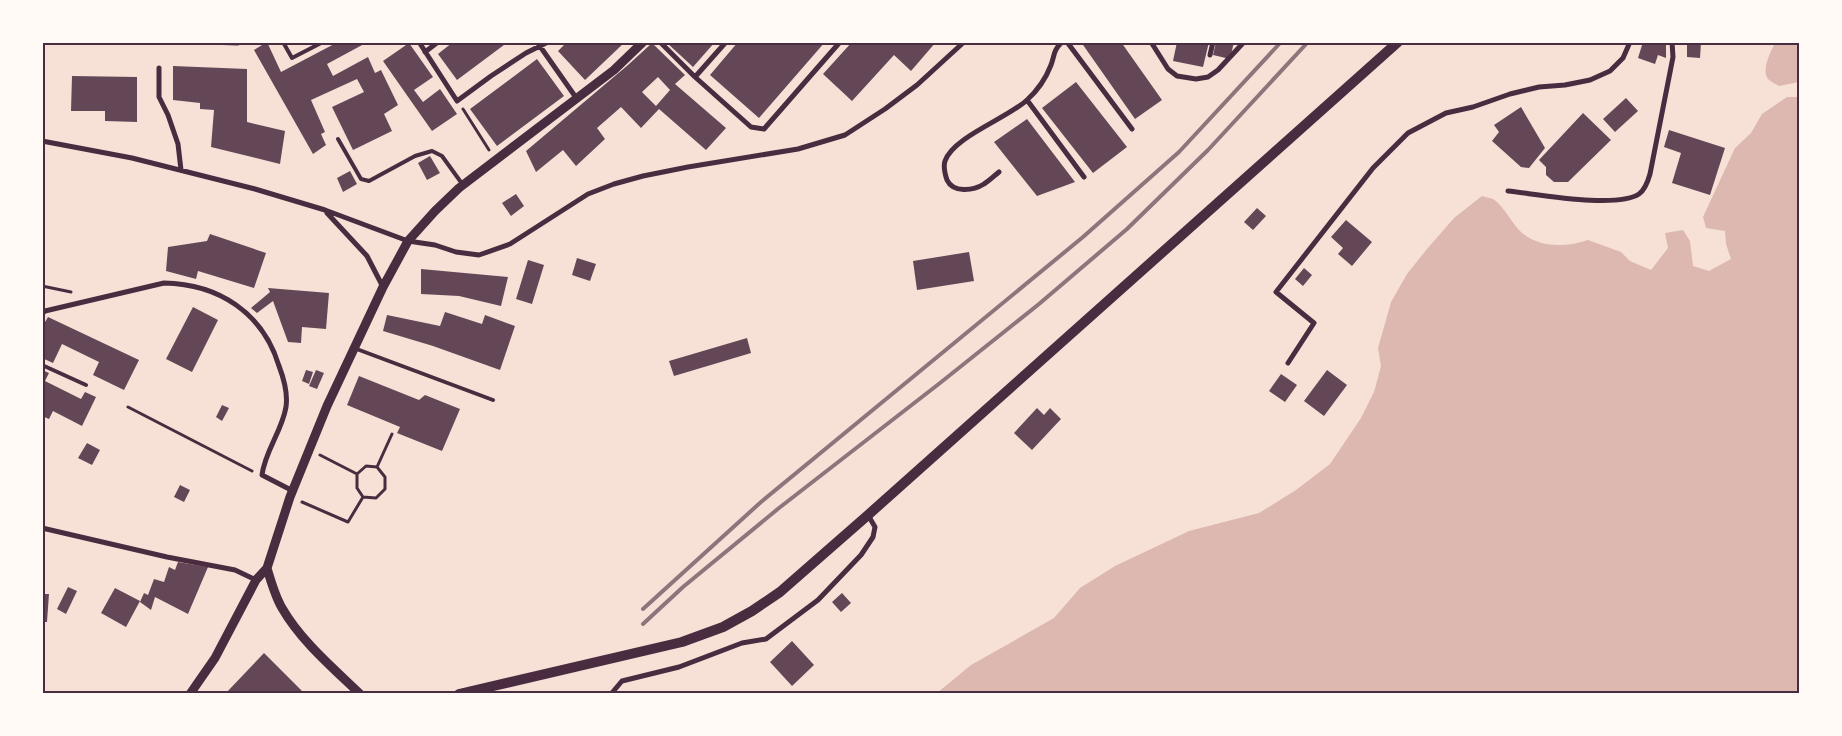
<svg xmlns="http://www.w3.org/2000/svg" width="1842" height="736" font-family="'Roboto Condensed',sans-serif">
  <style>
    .water { fill: #dcb8b0 }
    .building { fill: #644757; fill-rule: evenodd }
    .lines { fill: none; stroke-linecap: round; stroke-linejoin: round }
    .path { stroke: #4a2c40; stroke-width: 3 }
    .service { stroke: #4a2c40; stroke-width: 4 }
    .minor { stroke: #4a2c40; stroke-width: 5 }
    .tertiary { stroke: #4a2c40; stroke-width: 9 }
    .secondary { stroke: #4a2c40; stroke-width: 10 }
    .rail { stroke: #8f747c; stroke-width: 4 }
    .neatline { fill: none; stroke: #4a2c40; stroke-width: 2 }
  </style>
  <rect width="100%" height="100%" fill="#f7e1d7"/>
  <path class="water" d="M1775,43H1799V82L1779,86C1776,84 1771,82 1768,79C1761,70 1771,51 1775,43Z
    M1787,97H1800L1799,693H937L971,665L1054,618L1080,588L1115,566L1189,531L1259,513L1296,490L1330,464L1361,418L1374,392L1381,366L1378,348L1391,302L1407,274L1427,249L1454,218L1482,196C1485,197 1490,198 1493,199C1501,203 1512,222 1518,229C1535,248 1565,248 1588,240L1621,252L1630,261L1651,270L1668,248L1665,233L1683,230L1690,241L1693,266L1709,271L1731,259L1726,244L1725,231L1706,228L1703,217L1735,148L1751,133L1762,114Z"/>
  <path class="building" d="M267,42L281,72L338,42H363L364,44L327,64L333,76L368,57L375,73L381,70L398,105L384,114L392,131L353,150L332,107L364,92L357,79L311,100L325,132L321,134L326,145L313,154L254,50Z
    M453,42H508L457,80L438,54Z
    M567,42H625L585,80L558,51Z
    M666,42H715L693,67Z
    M738,42H825L759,118L710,75Z
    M852,42H936L911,71L894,55L852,101L823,74Z
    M1081,42H1121L1162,100L1135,119Z
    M1177,42H1209L1203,67L1173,61Z
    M1216,42H1234L1230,59L1213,55Z
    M1643,42H1666V58L1658,55L1655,64L1638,58Z
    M1687,42H1701L1700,58L1687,57Z
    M409,43L433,77L414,90L423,102L440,89L457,114L432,131L383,61Z
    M652,43L685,75L675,84L726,128L706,150L659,109L641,128L621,107L597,128L605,139L576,166L563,150L536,172L526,151L628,65ZM658,77L670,90L656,106L642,92Z
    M537,59L564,96L497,146L470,109Z
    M173,66L247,69V122L285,131L280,164L211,147L214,110L200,109V103L173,100Z
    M72,76L137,77V122L105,121V111H71Z
    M1076,82L1127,147L1093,173L1042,108Z
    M1626,98L1638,111L1615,132L1603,119Z
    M1521,107L1545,148L1529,168L1521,167L1492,141L1499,132L1494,125Z
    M1583,113L1611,140L1568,182H1554L1546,175V167L1539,160Z
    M1027,119L1075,182L1037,196L994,142Z
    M1669,130L1725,148L1710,195L1672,183L1681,153L1664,147Z
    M430,156L440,173L427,180L418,163Z
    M350,171L357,184L343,192L337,178Z
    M516,194L524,206L511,216L502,203Z
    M1257,208L1266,216L1253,230L1244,222Z
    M1346,220L1372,242L1352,266L1338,254L1343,248L1331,237Z
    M210,234L266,253L254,288L198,271L196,279L166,271L168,247L207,241Z
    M969,252L974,281L917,290L913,261Z
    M577,258L596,264L590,281L572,275Z
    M528,260L544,265L532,304L516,299Z
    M1304,268L1312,275L1303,286L1295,279Z
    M421,269L508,277L501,306L459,296L421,294Z
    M268,288L329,293L326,329L302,327L301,343L288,342L273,301L257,313L251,308L270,292Z
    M193,307L218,320L192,372L166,359Z
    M445,312L482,324L485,315L515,326L500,370L433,346L383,331L387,315L440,326Z
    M48,317L139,360L124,390L93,375L99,362L62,344L53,363L42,358V327Z
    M747,338L751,353L674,376L669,361Z
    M42,370L49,373L45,381L81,399L85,392L96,397L82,426L53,411L49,419L42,416Z
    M306,370L313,372L309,384L302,381Z
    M316,370L324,373L317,389L309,386Z
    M1327,370L1347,385L1324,416L1304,401Z
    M1281,374L1297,385L1285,402L1269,391Z
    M359,376L419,400L425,395L460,409L442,451L397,433L400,427L347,405Z
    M222,405L229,408L222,421L216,417Z
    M1037,408L1044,415L1050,408L1061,419L1032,450L1014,433Z
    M87,443L100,450L92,465L78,458Z
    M180,485L190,490L184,502L174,497Z
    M178,562L208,567L188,614L155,597L151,610L140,602L144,593L148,595L154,579L164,582L169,567L175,570Z
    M68,587L77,591L66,614L57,609Z
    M115,588L140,601L126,627L101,613Z
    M842,593L851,603L841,612L832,602Z
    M42,594H49L47,622H42Z
    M792,641L814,665L792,686L770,662Z
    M264,653L302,691L299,694H225Z"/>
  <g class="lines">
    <path class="path" d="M463,109L489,150
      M42,286L71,292
      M128,407L252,471
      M320,455L357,474
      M363,497L357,488V474L366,466L377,467
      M302,502L348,522L363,497L376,498L385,489V477L377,467L392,434"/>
    <path class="service" d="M283,42L292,58L323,42
      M338,139L361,179L369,181L415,156L432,151L442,156L463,185
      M354,348L493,400
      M42,365L86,385"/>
    <path class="minor" d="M207,42L238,43
      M419,42L457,101L491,76L526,53L548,42
      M537,42L577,99
      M660,42L695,77L751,127L764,129L840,42
      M1067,42L1132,129
      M1151,42L1168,69L1177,76L1196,79L1208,77L1218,70L1244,42
      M425,52L438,42
      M1210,55L1213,42
      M159,68V97L168,115L178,144L181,170
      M695,77L726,42
      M1027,100L1084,177
      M42,141L132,158L255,189L325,210L408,241L435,245L456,252L479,255L510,244L588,194L614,184L643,176L688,167L798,149L845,135L885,109L917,85L964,42
      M999,172C994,176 989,181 984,184C973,191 953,193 947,180C945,174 943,167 945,161C953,137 1008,118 1027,100C1037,91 1046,78 1051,65C1055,54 1053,51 1062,42
      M1508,191C1537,194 1616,209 1639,194C1645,190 1648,181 1650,174L1673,57L1672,42
      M327,213L367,256L383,287
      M42,314L45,311L164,283C219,284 263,313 279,366C284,379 288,393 286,407C282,431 265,451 262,475L293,491
      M1288,363L1314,323L1276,292L1373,168L1408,133L1446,113L1473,107L1510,94L1539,87L1565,85L1590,80L1610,71L1623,58L1630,42
      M42,528L167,557L235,570L256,580
      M611,694L622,681L679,667L742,643L766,639L818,600L861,555L873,537L875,527L868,515"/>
    <path class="tertiary" d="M267,568C271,582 275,596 282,608C301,641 332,667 360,694
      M190,694L215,658L256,580L267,568L290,497L327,406L383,287L408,241L435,211L459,188L614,70L643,42"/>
    <path class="secondary" d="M459,694L682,642L723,627L752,611L780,592L868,515L1398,42"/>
    <path class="rail" d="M643,609L761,502L1083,237L1179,152L1281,42
      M643,624L683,587L779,508L940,383L1039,304L1127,229L1208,150L1308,42"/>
  </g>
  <rect width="1842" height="736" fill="none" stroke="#fffaf5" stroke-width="88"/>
  <rect x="44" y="44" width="1754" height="648" class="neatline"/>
</svg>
